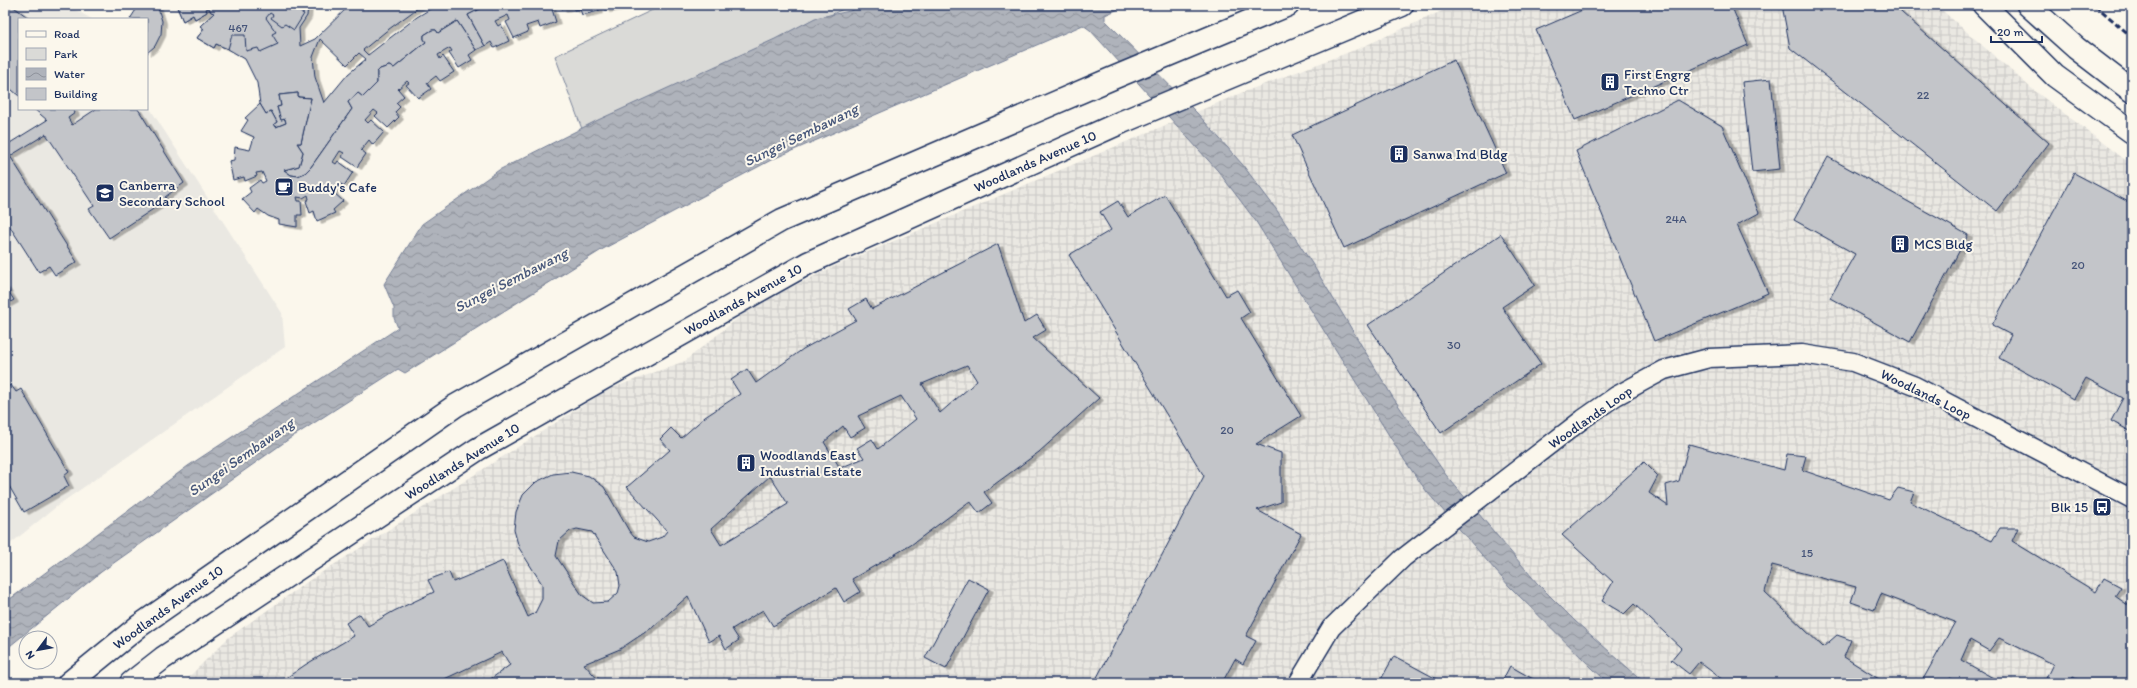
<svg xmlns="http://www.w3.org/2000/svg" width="2137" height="688" viewBox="0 0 2137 688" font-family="Itim,sans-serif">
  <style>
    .built { fill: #eae8e2 }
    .industrial { fill: url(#industrial-grid) }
    .green { fill: #dadad7; stroke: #7a849a }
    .water { fill: url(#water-waves); stroke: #747e96 }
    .building { fill: #c3c5c9; stroke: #1b2f5e; fill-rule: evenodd; filter: url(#shadow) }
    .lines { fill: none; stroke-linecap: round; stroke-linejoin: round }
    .minor-casing { stroke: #1b2f5e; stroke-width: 21 }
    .major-casing { stroke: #1b2f5e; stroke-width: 25 }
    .minor { stroke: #fbf7ec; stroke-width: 18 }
    .major { stroke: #fbf7ec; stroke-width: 22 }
    .rail { stroke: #1b2f5e; stroke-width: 3; stroke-dasharray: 6 3; stroke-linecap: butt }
    .labels { text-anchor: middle; stroke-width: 4; stroke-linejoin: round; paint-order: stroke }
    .number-label { font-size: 12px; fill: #455479 }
    .poi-label { font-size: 14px; fill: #1b2f5e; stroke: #fbf7ec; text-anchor: start }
    .street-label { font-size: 14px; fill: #1b2f5e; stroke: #fbf7ec }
    .water-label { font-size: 15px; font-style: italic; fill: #47577a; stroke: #fbf7ec }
  </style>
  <defs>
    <pattern id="industrial-grid" width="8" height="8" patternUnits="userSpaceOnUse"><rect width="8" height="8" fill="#eae8e2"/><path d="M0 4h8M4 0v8" fill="none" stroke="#c8c7c4"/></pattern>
    <pattern id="water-waves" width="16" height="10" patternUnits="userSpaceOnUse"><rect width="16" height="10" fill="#afb3bb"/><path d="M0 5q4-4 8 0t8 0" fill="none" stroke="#8e929b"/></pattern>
    <filter id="shadow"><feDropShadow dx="4.5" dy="2.5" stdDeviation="0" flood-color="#0004"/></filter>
  </defs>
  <rect width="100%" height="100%" fill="#fbf7ec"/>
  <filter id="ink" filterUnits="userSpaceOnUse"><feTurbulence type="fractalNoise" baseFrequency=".025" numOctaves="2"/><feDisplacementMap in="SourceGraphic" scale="8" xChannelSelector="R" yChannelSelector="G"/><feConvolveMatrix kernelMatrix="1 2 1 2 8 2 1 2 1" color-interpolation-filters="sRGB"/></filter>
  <g filter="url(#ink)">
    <path class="built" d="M5,5h61l26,14h-73v90h128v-5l135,209 3,34 -224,156 -56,45z"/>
    <path class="industrial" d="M1455,5h481l95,83 101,77v518h-1949l45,-45 82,-58 297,-190 78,-29 68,-55 80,-39 408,-174 119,-45z"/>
    <path class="green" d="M663,5h189l-270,124 -27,-73z"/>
    <path class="water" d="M861,5h267l-23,10v5l92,93 45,51 34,45 37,56 79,131 54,79 91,108 38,38 70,62h-36l-16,-14 -84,-83 -82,-94 -22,-31 -150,-241 -37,-49 -128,-141 -7,-5 -310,134 -170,90 -198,124 -7,-4 -109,70 -188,133 -96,78 1,-48 182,-136 210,-138 -4,-10v-10l-10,-24 38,-60 77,-54 99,-50 177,-81 40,-21 35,-7z"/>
    <g class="building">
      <path d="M11,5l19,14h-11v77l-14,-12v-72z"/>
      <path d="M139,5h18l5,16 -1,13 -6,12 -8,7v-34h-17z"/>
      <path d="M176,5h132l-1,11 -8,12 1,18 15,-7 35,-34h72l-37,27 -22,18 5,5 49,-38 20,-12h51l-20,10 17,31 -9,4 -19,-29 -19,12 -2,-3h-4l-8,5v4l2,3 -32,26 -5,-2 -9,3 -3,3v11l-14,14 -5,-4 -10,9 4,7 -41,58 -6,6 -7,3 -7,-1 -7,-5 15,-4 4,-14 -6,-9h4l10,-45 -13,-1v-4l-19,2 2,11 -4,1 4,13 4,-1 1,4 -10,4 -2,-3 3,-2 -6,-11 -5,3 -6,-10 -3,-21 -12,-24 -17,-10 -12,-5 -2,4 -17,-10 7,-9 -4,-3 14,-13 -3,-1 -2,-4 -3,1 1,3 -12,7 -2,-4 -10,6zM320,39l27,26 12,-12 7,6 -18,15 -24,29 -9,-26 -2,-20z"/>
      <path d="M176,5h126l-2,7 4,2 -10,16 -9,-6 -3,2 -11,-8 2,-3 -3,-2 -4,5 10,14 -4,2 6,10 -18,8 -2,-4 -12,3 -1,-16h-13l-4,14 -12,-5 -2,4 -17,-10 7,-9 -4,-3 14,-13 -3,-1 -2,-4 -3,1 1,3 -12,7 -2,-4 -10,6z"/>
      <path d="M488,5l63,1 5,16 -16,6 -2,-6 -12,4 2,6 -14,6 -8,-16 4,-2 -2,-5 -13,6 3,5 3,-2 8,17 -15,7 -3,-6 -6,4 -17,-31z"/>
      <path d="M560,5h38l1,6 -17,4 -2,-6 -6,1 -1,-4 -11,3z"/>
      <path d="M604,5h18v2l-17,3z"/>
      <path d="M1594,5h137l17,40 -173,75 -39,-90z"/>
      <path d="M1782,5h111l156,138 -52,68 -207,-163z"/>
      <path d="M457,21l19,29 -7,5 3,5 -13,8 -10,-15 3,-2 -2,-3 -12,7 2,4 3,-3 11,16 -14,9 -4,-5 -9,7 4,6 -13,9 -12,-13 3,-2 -2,-2 -9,8 6,7 -8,7 4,4 -5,5 4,5 -11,11 -13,-12 3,-3 -4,-3 -9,10 3,3 3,-3 13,12 -11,13 -4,-5 -8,10 5,4 -9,13 -15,-10 2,-4 -4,-2 -7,11 3,2 2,-3 15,11 -9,14 -5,-3 -6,9 10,9 -10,9 2,3 -18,8 -3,-10 -4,2 -4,-12 3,-2 -1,-4 -5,3 -6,-1 1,4h3l1,14h-5v12l-18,-3v-4l-11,-4 -10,-7 -3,4 -13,-14 9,-7 -2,-4 11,-8 2,3 4,-2 -4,-9 -6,1 1,3 -12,5 -1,-4 -11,3 -4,-19 5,-1 1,-13 15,3 4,-13 -13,-6 7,-11 -3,-2 15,-14 6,10 5,-3 6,11 -3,2 2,3 10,-4 -1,-4 -4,1 -4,-13 4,-1 -2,-11 19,-2v4l13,1 -10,45h-4l6,9 -4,14 -15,4 7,5 7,1 7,-3 6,-6 41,-58 -4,-7 10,-9 5,4 14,-14v-11l3,-3 9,-3 5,2 32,-26 -2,-3v-4l8,-5h4l2,3z"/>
      <path d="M1454,60l52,113 -162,75 -52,-113z"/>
      <path d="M1771,79l9,90 -28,3 -10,-90z"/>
      <path d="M1678,100l44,26 37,87 -22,12 31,68 -114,48 -78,-190z"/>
      <path d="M34,109h39l2,4 -7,5 4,7 24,-16h42l46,74 -19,14 2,3 -58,38 -20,-29 5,-3 -48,-72 -36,22 67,106 -22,13 -6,-9 -10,6 -34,-53v-73l42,-26z"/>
      <path d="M1828,157l140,78 -58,107 -80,-44 25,-44 -61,-34z"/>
      <path d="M2074,173l58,31v228l-21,-11 12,-23 -37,-20 -12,21 -75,-41 12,-23 -19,-10z"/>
      <path d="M1165,195l61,101 11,-6 13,22 -9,6 60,98 -45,28 25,9v49l-24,8 44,24 -55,102 10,5 -13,23 -8,-5 -13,24h-128l110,-207 -135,-221 42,-25 -11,-18 18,-11 10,16z"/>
      <path d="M1501,234l34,51 -33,22 39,57 -100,69 -73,-108z"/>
      <path d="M998,244l26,79 13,-8 9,15 -13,8 66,60 -60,54 -55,40 8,11 -13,10 -9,-12 -59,44 -59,34 8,13 -16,10 -8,-14 -63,38 -10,-16 -31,19 7,11 -13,9 -7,-13 -10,6 -21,-46 -35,31 -33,22 -36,15 17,19h-116l25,-18 -8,-13 -66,31h-157l26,-18 49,-29 -8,-13 14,-9 8,12 26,-15 40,-19 -6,-12 21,-8 4,10 50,-21 25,56 7,-4 7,-14v-15l-23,-36 -5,-18 2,-18 7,-17 13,-13 17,-8 18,-2 18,4 15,11 25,44 5,6 14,5 14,-5 5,-6 -40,-44 43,-37 -10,-11 11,-11 10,10 24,-21 35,-23 -9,-14 16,-11 9,14 47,-34 53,-29 -7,-11 17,-10 6,10zM967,365l10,16 -37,32 -18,-29zM901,396l15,23 -38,30 -6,-10 -15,9 7,10 -24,10 -16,-26 19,-16 7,11 15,-9 -7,-12zM770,476l18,28 -67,41 -10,-16zM577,529l15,3 26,40 2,14 -2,7 -10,9 -15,1 -11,-8 -26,-39 3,-15 11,-10z"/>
      <path d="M5,286l9,14 -9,5z"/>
      <path d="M11,385l5,7 5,-3 48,83 -5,4 5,10 -45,26 -19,-33v-91z"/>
      <path d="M1689,444l95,26 3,-16 19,2 -4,14 87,30 9,-12 16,4 -4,10 82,39 8,-13h18l-6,13 84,51 8,-14 17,9 -6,9 17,12v75h-48l-11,-6 -3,6h-14l-10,-5 7,-14 -54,-26 -10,13 -19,-11 -9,20 32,18 -1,5h-31l-11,-5 -3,5h-26l34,-61 -74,-28 -7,16 -23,-8 5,-15 -84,-22 -7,27 58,55 14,-12 14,5 -7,17 41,26h-158l-28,-21 -10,12 -18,-14 10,-12 -47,-44 -10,10 -22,-13 11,-19 -51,-47 82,-73 14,14 -9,17 19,13 -2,-21 13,-4z"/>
      <path d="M968,578l21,11 -43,80 -21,-11z"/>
      <path d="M1394,656l50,27h-65z"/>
      <path d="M1510,666l30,17h-39z"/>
    </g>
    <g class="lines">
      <defs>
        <path id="minor" d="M1298,683l33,-55 72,-70 180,-139 33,-23 48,-26 45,-12 93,-4 51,8 62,24 217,113"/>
        <g id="major">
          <path d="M1984,5l71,71 77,56"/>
          <path d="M2028,5l48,43 56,43"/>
          <path d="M69,683l70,-57 316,-220 327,-186 331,-142 175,-73"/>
          <path d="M131,683l32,-25 315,-209 330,-186 314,-141 280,-117"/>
        </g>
      </defs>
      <use href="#minor" class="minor-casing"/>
      <use href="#major" class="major-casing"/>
      <use href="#minor" class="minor"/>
      <use href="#major" class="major"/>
      <g class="rail">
        <path d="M2095,5l37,32"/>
        <path d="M2122,5l10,9"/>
      </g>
    </g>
  </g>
  <defs>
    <symbol id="building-square" viewBox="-11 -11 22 22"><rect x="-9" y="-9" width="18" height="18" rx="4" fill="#1b2f5e" stroke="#fbf7ec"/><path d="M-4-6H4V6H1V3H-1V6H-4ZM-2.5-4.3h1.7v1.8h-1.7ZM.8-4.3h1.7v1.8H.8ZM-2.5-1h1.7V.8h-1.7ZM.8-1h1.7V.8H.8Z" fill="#fff"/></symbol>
    <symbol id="cafe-square" viewBox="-11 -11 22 22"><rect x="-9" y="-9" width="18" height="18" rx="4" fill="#1b2f5e" stroke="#fbf7ec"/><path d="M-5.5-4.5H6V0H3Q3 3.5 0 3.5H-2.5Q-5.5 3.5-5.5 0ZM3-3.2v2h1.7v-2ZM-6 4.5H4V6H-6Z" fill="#fff"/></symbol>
    <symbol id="school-square" viewBox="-11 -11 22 22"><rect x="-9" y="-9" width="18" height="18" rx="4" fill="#1b2f5e" stroke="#fbf7ec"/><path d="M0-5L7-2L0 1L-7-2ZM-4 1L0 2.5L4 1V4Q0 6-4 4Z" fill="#fff"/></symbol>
    <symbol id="bus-square" viewBox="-11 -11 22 22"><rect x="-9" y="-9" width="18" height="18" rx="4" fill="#1b2f5e" stroke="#fbf7ec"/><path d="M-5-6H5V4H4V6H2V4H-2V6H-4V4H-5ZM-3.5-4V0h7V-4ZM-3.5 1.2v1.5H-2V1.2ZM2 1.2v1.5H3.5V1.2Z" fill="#fff"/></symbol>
  </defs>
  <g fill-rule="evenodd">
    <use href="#building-square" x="1599" y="71" width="22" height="22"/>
    <use href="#building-square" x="1388" y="143" width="22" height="22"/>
    <use href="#cafe-square" x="273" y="176" width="22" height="22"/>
    <use href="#school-square" x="94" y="182" width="22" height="22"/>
    <use href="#building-square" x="1889" y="233" width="22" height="22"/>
    <use href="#building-square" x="735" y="452" width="22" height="22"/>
    <use href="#bus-square" x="2091" y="496" width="22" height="22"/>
  </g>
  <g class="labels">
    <g class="number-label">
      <text x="238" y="32">467</text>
      <text x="1923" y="99">22</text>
      <text x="1676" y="223">24A</text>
      <text x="2078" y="269">20</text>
      <text x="1454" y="349">30</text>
      <text x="1227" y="434">20</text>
      <text x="1807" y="557">15</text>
    </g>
    <g class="poi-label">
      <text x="1624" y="79">First Engrg<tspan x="1624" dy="16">Techno Ctr</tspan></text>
      <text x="1413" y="159">Sanwa Ind Bldg</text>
      <text x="119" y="190">Canberra<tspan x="119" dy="16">Secondary School</tspan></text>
      <text x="298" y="192">Buddy's Cafe</text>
      <text x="1914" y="249">MCS Bldg</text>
      <text x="760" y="460">Woodlands East<tspan x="760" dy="16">Industrial Estate</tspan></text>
      <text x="2088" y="512" text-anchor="end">Blk 15</text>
    </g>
    <g class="street-label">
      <text transform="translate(1035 161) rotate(-24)" y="5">Woodlands Avenue 10</text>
      <text transform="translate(743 299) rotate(-29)" y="5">Woodlands Avenue 10</text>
      <text transform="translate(1926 394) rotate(26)" y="5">Woodlands Loop</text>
      <text transform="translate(1590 417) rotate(-35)" y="5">Woodlands Loop</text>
      <text transform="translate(462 461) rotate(-32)" y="5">Woodlands Avenue 10</text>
      <text transform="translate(168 607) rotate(-36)" y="5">Woodlands Avenue 10</text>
    </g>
    <g class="water-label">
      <text transform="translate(801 135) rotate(-26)" y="5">Sungei Sembawang</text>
      <text transform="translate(511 280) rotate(-27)" y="5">Sungei Sembawang</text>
      <text transform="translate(241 457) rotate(-35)" y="5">Sungei Sembawang</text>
    </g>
  </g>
  <rect width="2137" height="688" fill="none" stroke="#fbf7ec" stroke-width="20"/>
  <rect x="10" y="10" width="2117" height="668" fill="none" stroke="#1b2f5e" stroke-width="1.5" filter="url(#ink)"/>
  <rect x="18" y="18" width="130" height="92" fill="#fbf7ec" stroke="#a1a7b3"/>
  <rect x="26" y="31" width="20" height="6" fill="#fbf7ec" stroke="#a1a7b3"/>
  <text x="54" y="38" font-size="12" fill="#1b2f5e">Road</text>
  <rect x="26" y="48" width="20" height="12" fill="#dadad7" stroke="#a1a7b3"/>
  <text x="54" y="58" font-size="12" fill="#1b2f5e">Park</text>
  <rect x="26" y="68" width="20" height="12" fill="url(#water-waves)" stroke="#a1a7b3"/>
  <text x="54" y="78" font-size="12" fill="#1b2f5e">Water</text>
  <rect x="26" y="88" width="20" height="12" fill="#c3c5c9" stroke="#a1a7b3"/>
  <text x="54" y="98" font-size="12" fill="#1b2f5e">Building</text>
  <g transform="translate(38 650) rotate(238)"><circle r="19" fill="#fbf7ec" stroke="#a1a7b3"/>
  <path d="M0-3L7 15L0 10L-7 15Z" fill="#1b2f5e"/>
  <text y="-6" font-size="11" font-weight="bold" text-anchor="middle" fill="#1b2f5e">N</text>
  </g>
  <path d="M1991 36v6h51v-6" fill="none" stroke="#1b2f5e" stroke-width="2"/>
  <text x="1997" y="36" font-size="12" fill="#1b2f5e" stroke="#fbf7ec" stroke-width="3" paint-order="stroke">20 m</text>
</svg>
